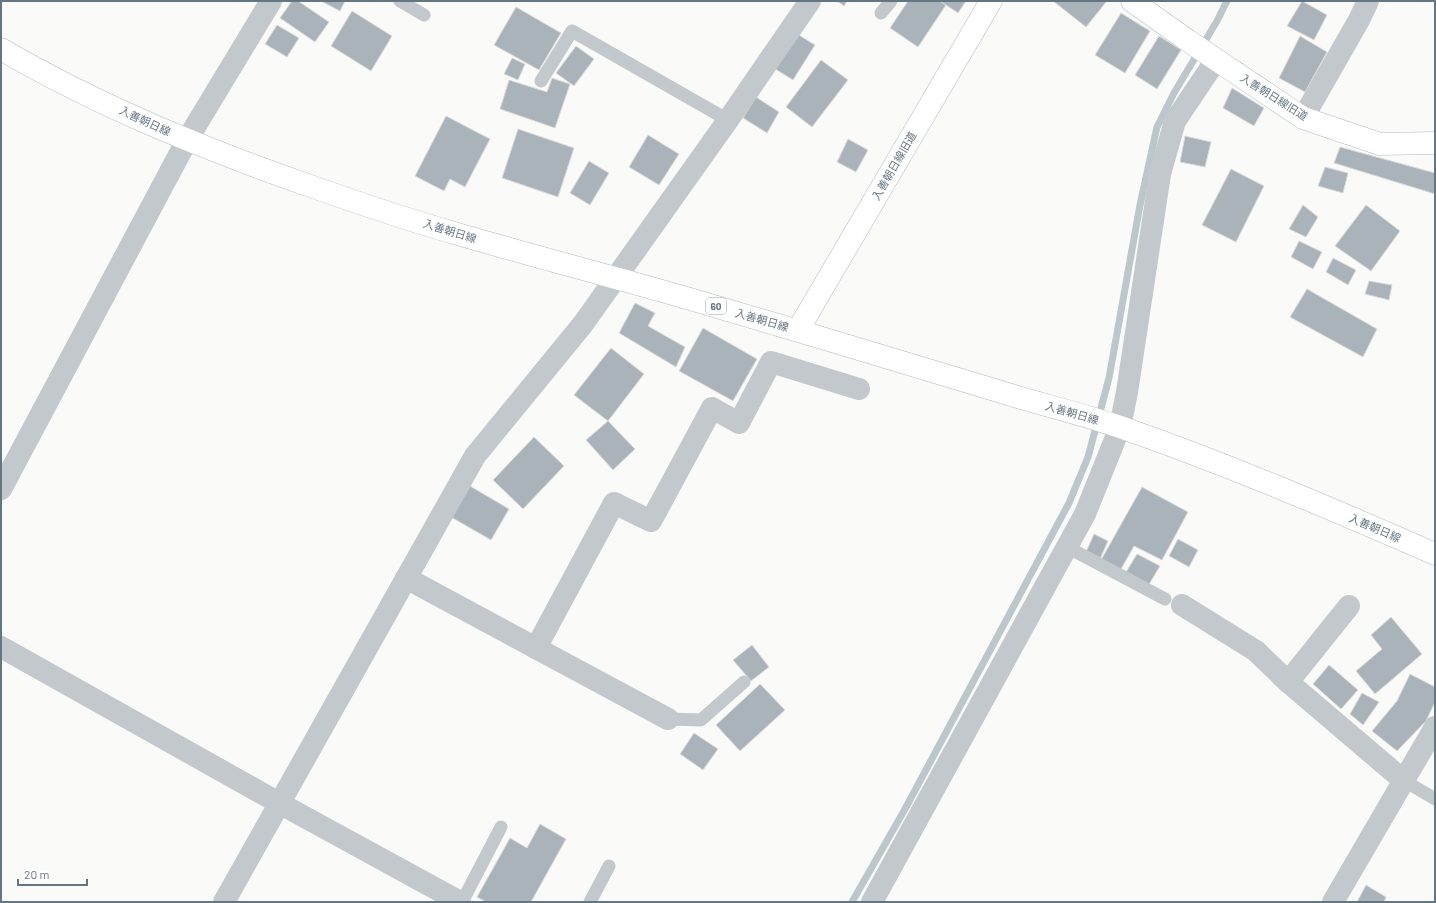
<svg xmlns="http://www.w3.org/2000/svg" width="1436" height="903" viewBox="0 0 1436 903" font-family="Barlow,'Noto Sans JP',sans-serif">
  <style>
    .lines { fill: none; stroke-linecap: round; stroke-linejoin: round }
    .stream { stroke: #bbc7cb; stroke-width: 7 }
    .building { fill: #aab3b9; stroke: #dcdcda }
    .secondary-casing { stroke: #b3babf; stroke-width: 23 }
    .primary-casing { stroke: #b5babe; stroke-width: 23 }
    .lane { stroke: #c3c8cc; stroke-width: 13 }
    .street { stroke: #c3c8cc; stroke-width: 22 }
    .secondary { stroke: #fff; stroke-width: 22 }
    .primary { stroke: #fff; stroke-width: 22 }
    .labels { text-anchor: middle; stroke-width: 4; stroke-linejoin: round; paint-order: stroke }
    .shield { fill: #fff; stroke: #939fa8; stroke-width: 1 }
    .shield-label { font-size: 10px; font-weight: bold; fill: #657683 }
    .street-label { font-size: 11px; fill: #657683; stroke: #fff }
  </style>
  <rect width="100%" height="100%" fill="#fafaf8"/>
  <g class="lines">
    <path class="stream" d="M852,902l53,-93 164,-306 19,-46 21,-79 31,-173 17,-78 17,-34 43,-72 10,-20"/>
  </g>
  <g class="building">
    <path d="M292,1h6l31,21 -14,20 -35,-24z"/>
    <path d="M321,1h24l-5,10z"/>
    <path d="M837,1h10l-3,5z"/>
    <path d="M908,1h32l6,4 -28,42 -28,-19z"/>
    <path d="M940,1h26l-8,12z"/>
    <path d="M1053,1h54l-21,26z"/>
    <path d="M1302,1l25,14 -13,25 -27,-14z"/>
    <path d="M516,7l45,26 -22,37 -45,-25z"/>
    <path d="M352,11l40,25 -21,35 -40,-25z"/>
    <path d="M1121,13l29,18 -25,42 -30,-18z"/>
    <path d="M277,25l22,13 -12,19 -22,-13z"/>
    <path d="M794,32l21,13 -22,35 -21,-13z"/>
    <path d="M1159,36l22,14 -24,39 -22,-14z"/>
    <path d="M1300,36l27,16 -22,40 -26,-14z"/>
    <path d="M576,46l18,13 -20,27 -18,-13z"/>
    <path d="M512,58l13,6 -7,16 -14,-6z"/>
    <path d="M821,60l27,20 -36,47 -26,-20z"/>
    <path d="M552,78l18,6 -15,44 -55,-19 9,-29 38,12z"/>
    <path d="M1232,88l32,20 -10,18 -31,-18z"/>
    <path d="M756,97l23,15 -12,21 -24,-15z"/>
    <path d="M446,116l44,23 -25,48 -15,-8 -6,12 -29,-15z"/>
    <path d="M518,129l56,19 -16,49 -56,-19z"/>
    <path d="M648,135l31,19 -20,31 -30,-18z"/>
    <path d="M1185,136l26,6 -6,25 -25,-5z"/>
    <path d="M848,139l20,11 -12,22 -19,-10z"/>
    <path d="M1340,147l95,26v21l-101,-31z"/>
    <path d="M589,161l20,12 -19,32 -20,-12z"/>
    <path d="M1325,167l23,6 -5,20 -25,-7z"/>
    <path d="M1231,169l33,17 -28,56 -34,-17z"/>
    <path d="M1303,205l15,12 -12,20 -17,-8z"/>
    <path d="M1366,205l34,26 -29,40 -36,-25z"/>
    <path d="M1299,241l23,11 -9,17 -22,-12z"/>
    <path d="M1333,258l23,12 -8,15 -22,-13z"/>
    <path d="M1369,281l23,4 -3,15 -24,-6z"/>
    <path d="M1307,289l70,40 -14,28 -73,-40z"/>
    <path d="M635,303l20,10 -7,13 37,21 -9,20 -57,-34z"/>
    <path d="M703,328l54,31 -24,42 -54,-30z"/>
    <path d="M611,348l33,26 -36,47 -34,-26z"/>
    <path d="M608,421l27,28 -22,21 -27,-30z"/>
    <path d="M534,437l30,29 -41,43 -30,-29z"/>
    <path d="M470,486l39,23 -18,31 -40,-23z"/>
    <path d="M1142,487l46,25 -26,48 -28,-14 -14,25 -19,-11z"/>
    <path d="M1094,534l14,7 -8,18 -14,-7z"/>
    <path d="M1178,539l20,11 -9,17 -20,-11z"/>
    <path d="M1137,554l23,12 -12,20 -23,-12z"/>
    <path d="M1391,617l31,37 -47,40 -19,-23 26,-22 -11,-14z"/>
    <path d="M752,645l17,22 -18,14 -18,-21z"/>
    <path d="M1329,665l29,25 -17,19 -28,-25z"/>
    <path d="M1410,674l25,13v15l-9,19 -29,30 -25,-20 25,-30z"/>
    <path d="M760,684l25,26 -45,41 -24,-26z"/>
    <path d="M1362,693l17,9 -16,23 -13,-11z"/>
    <path d="M694,733l24,16 -15,21 -23,-16z"/>
    <path d="M540,824l26,15 -35,63h-45l-9,-5 33,-59 17,10z"/>
    <path d="M1366,885l20,12 -2,5h-27z"/>
  </g>
  <g class="lines">
    <defs>
      <g id="secondary">
        <path d="M1132,1l55,39 116,78 77,26 55,-1"/>
        <path d="M798,330l193,-329"/>
      </g>
      <path id="primary" d="M1,49c99,58 206,101 315,139 48,17 96,33 145,47 76,22 153,42 229,64 103,30 205,61 308,92 41,13 84,23 125,37 106,37 209,81 312,126"/>
    </defs>
    <use href="#secondary" class="secondary-casing"/>
    <use href="#primary" class="primary-casing"/>
    <g class="lane">
      <path d="M400,1l24,14"/>
      <path d="M881,13l10,-12"/>
      <path d="M541,81l31,-50 156,89"/>
      <path d="M1067,547l98,52"/>
      <path d="M668,719l33,1 43,-38"/>
      <path d="M1403,780l32,19"/>
      <path d="M462,902l39,-75"/>
      <path d="M590,902l19,-36"/>
    </g>
    <g class="street">
      <path d="M1303,118l56,-98 9,-19"/>
      <path d="M1,489l186,-349 84,-139"/>
      <path d="M406,578l262,141"/>
      <path d="M1182,605l74,46 32,31"/>
      <path d="M1349,606l-61,76 115,98"/>
      <path d="M1,647l278,156 181,99"/>
      <path d="M536,648l78,-145 37,18 61,-113 27,15 32,-61 88,27"/>
      <path d="M224,902l251,-446 108,-132 145,-204 82,-119"/>
      <path d="M872,902l213,-388 35,-87 7,-35 33,-218 15,-53 41,-61"/>
      <path d="M1333,902l102,-175"/>
    </g>
    <use href="#secondary" class="secondary"/>
    <use href="#primary" class="primary"/>
  </g>
  <g class="labels">
    <rect class="shield" x="706" y="298" width="20" height="16" rx="3"/>
    <g class="shield-label">
      <text x="716" y="310">60</text>
    </g>
    <g class="street-label">
      <text transform="translate(1274 97) rotate(32)" y="4">入善朝日線旧道</text>
      <text transform="translate(145 121) rotate(25)" y="4">入善朝日線</text>
      <text transform="translate(894 166) rotate(-60)" y="4">入善朝日線旧道</text>
      <text transform="translate(450 231) rotate(17)" y="4">入善朝日線</text>
      <text transform="translate(762 320) rotate(16)" y="4">入善朝日線</text>
      <text transform="translate(1072 413) rotate(16)" y="4">入善朝日線</text>
      <text transform="translate(1375 528) rotate(23)" y="4">入善朝日線</text>
    </g>
  </g>
  <rect width="1436" height="903" fill="none" stroke="#657683" stroke-width="4"/>
  <path d="M18 879v6h69v-6" fill="none" stroke="#657683" stroke-width="2"/>
  <text x="24" y="879" font-size="12" fill="#657683" stroke="#ffffff" stroke-width="3" paint-order="stroke">20 m</text>
</svg>
